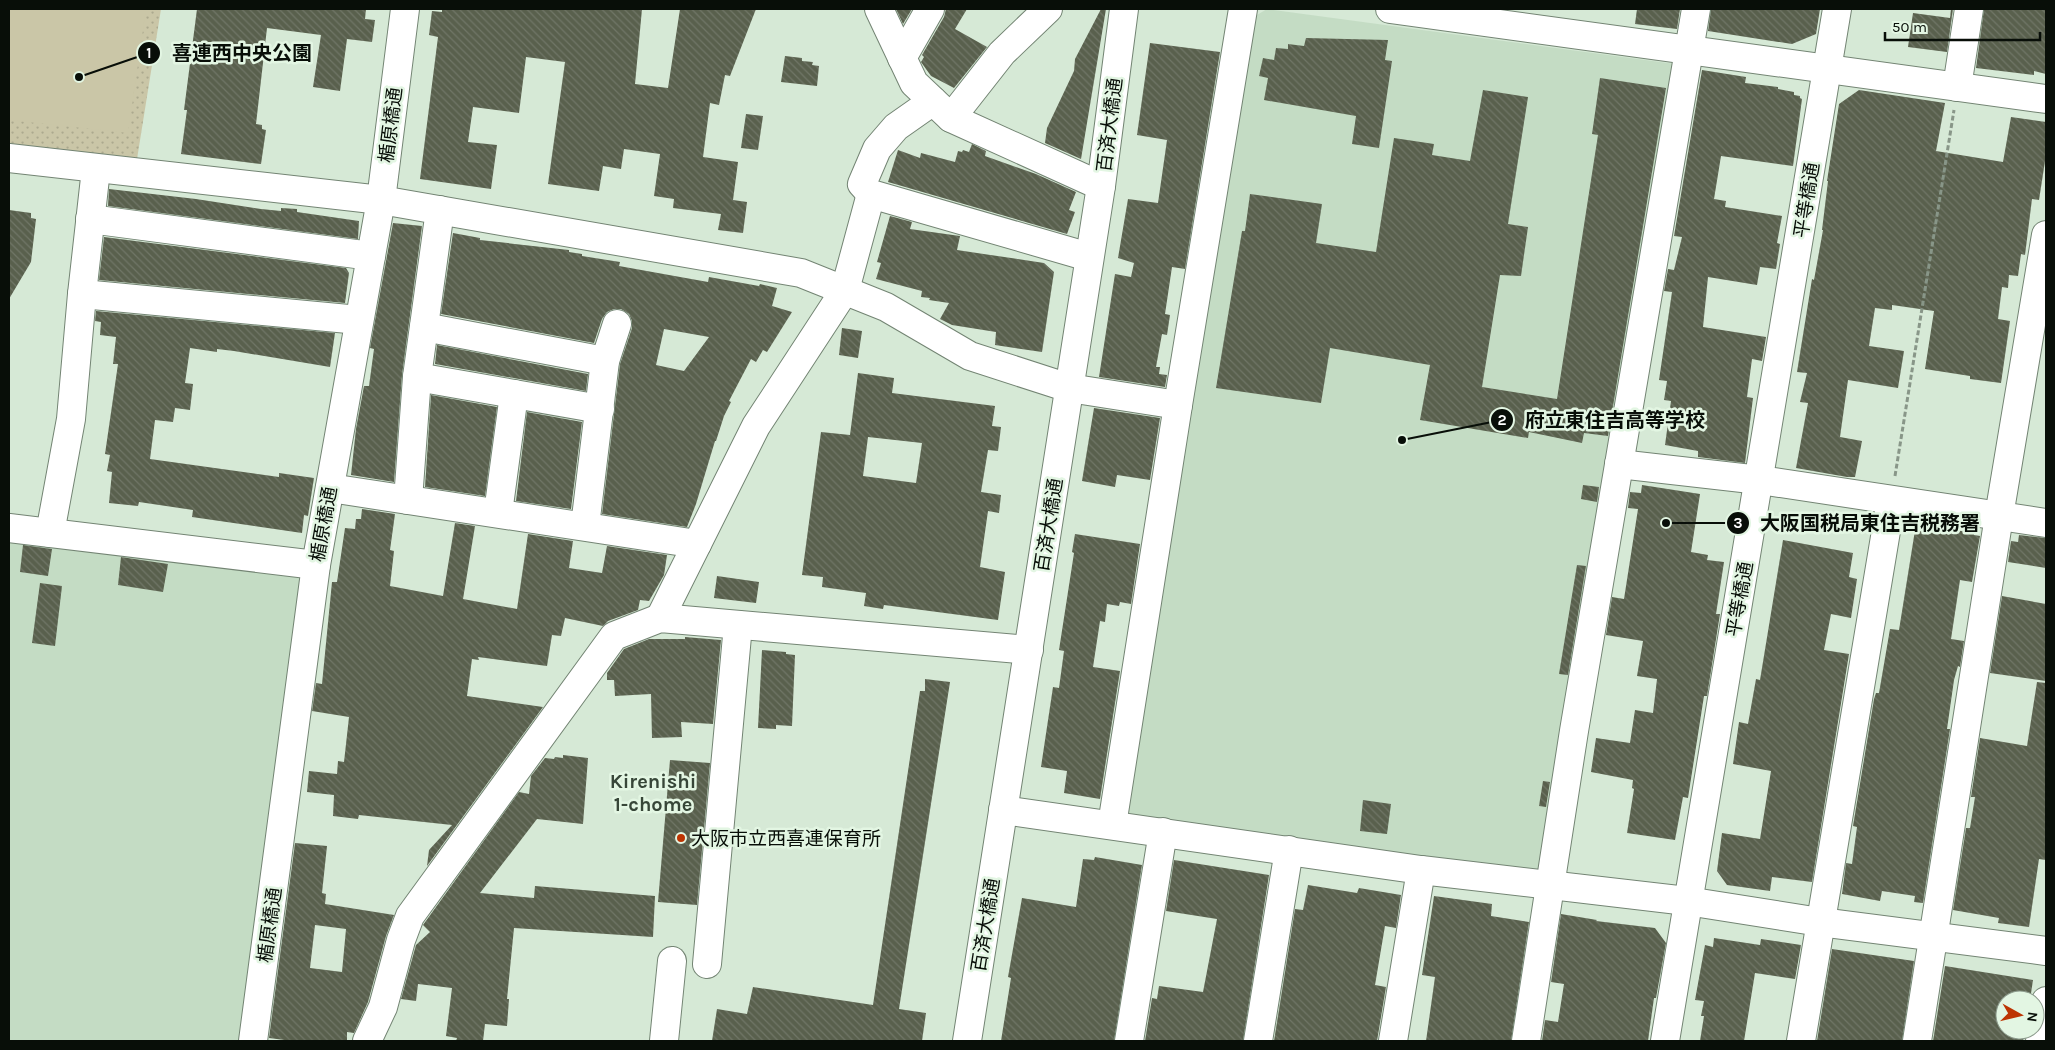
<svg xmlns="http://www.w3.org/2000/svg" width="2055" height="1050" viewBox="0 0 2055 1050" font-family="Karla,'Noto Sans JP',sans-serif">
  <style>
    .built { fill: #c4dcc4 }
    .green { fill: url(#green-dots) }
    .pitch { fill: #cac6a7 }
    .building { fill: url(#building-back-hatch); fill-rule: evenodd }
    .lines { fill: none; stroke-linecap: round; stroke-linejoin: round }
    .minor-casing { stroke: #738473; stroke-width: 30 }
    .path { stroke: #889688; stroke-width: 3; stroke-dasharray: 5 2.5; stroke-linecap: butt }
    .minor { stroke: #fff; stroke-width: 28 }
    .poi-dot { fill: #bd3403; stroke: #e3f6e3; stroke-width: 2 }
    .labels { text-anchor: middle; stroke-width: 5; stroke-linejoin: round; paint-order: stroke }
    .street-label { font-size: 19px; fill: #080e08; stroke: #e3f6e3 }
    .poi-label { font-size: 19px; fill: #080e08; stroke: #e3f6e3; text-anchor: start }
    .neighbourhood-label { font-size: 20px; font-weight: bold; fill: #374638; stroke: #e3f6e3 }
    .leader { fill: none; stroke: #080e08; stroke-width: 2 }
    .callout-dot { fill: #080e08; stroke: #e3f6e3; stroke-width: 2 }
    .mark-label { font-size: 15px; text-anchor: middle; font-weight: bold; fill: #fff }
    .callout-label { font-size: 20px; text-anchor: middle; font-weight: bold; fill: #080e08; stroke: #e3f6e3; stroke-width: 5; stroke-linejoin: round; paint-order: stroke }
  </style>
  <defs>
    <pattern id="green-dots" width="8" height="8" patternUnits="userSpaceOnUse" patternTransform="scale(1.25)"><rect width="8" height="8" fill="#cac6a7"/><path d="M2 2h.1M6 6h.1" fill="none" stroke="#aca98e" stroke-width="1.8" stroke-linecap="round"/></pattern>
    <pattern id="building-back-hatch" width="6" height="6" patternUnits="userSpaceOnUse" patternTransform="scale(1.25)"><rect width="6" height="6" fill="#59604d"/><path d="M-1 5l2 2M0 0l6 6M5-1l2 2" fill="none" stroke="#707667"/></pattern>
  </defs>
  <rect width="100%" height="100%" fill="#d6e9d6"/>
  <g class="built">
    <path d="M1267,9l408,55 -125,801 -15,12 -401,-56 -10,-13 128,-790z"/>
    <path d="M9,540l292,37 -60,464h-232z"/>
  </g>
  <path class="green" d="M9,9h152l-24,150 -128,-14z"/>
  <path class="pitch" d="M9,9h137l-18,124 -119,-13z"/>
  <g class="building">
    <path d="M197,9h169l-1,10 10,1 -3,22 -25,-3 -7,52 -27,-4 8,-52 -54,-7 -11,96 6,1v4l4,1 -5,34 -80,-10 6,-44h-3z"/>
    <path d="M442,9h200l-7,75 33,4 12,-79h76l-26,67 -5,-1 -6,30 -9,-2 -7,54 35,5 -5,38 14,2 -4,31 -25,-3 3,-16 -48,-6 1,-9 -20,-3 6,-42 -36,-5 -3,20 -18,-3 -4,25 -51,-7 17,-122 -39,-5 -7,56 -46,-6 -5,35 29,3 -6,44 -71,-10 18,-142 -9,-2 3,-24 10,1z"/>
    <path d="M896,9h16l-9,15z"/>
    <path d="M946,9h21l-12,20 32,18 -33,41 -23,-12 -10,-14 3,-5 -2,-2 22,-38z"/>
    <path d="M1101,9h5l-25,150 -36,-16 2,-15 27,-57 1,-12z"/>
    <path d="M1637,9h43l-3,20 -42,-5z"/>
    <path d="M1711,9h109l-4,25 -24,10 -84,-13z"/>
    <path d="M1951,9h2l-6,43 -39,-5 5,-34 37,5z"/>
    <path d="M1984,9h62v65l-12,-3v4l-58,-7z"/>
    <path d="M1306,38l82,2 -3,20 7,1 -13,87 -27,-4 4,-28 -92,-16 4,-22 -9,-2 4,-18 11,2 2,-12 12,1v-5l16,2z"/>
    <path d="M1150,43l70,9 -35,217 -13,-2 -7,47 5,1 -3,20 -5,-1 -6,33h4l-1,7 8,1 -2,12 -66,-10 16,-103 16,3 3,-14 -16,-5 10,-59 30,4 9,-63 -30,-5z"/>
    <path d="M785,56l17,2v3l11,1 -1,3 7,1 -2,20 -36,-4z"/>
    <path d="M1702,70l44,7 -1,6 33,4v2l16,3v3l6,1v2l2,1 -9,67 -72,-10 -7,43 12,2 -1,6 57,9 -5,27 3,1 -4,25 -16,-2 -3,18 -49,-8 -5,50 63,10 -4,24 -10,-2 -5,38 6,1 -8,65 -47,-6v-6l-33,-6 6,-44 -7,-1 3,-19 -8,-1 13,-88 -8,-1 4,-22 6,1 8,-33 -8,-1z"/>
    <path d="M1600,78l66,10 -58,348 -24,-3 -2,10 -53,-11 -1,6 -108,-18 10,-55 -100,-17 -9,55 -105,-15 26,-157h3l5,-37 72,10 -6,39 60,9 18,-114 40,6 -2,11 38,6 13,-71 45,7 -20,127 20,3 -7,49 -21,-1 -18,112 75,12 41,-264 -6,-1z"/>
    <path d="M1859,90l86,13 -9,48 67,11 8,-45 35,5v33l-7,45 -7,-1 -7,56 -4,-1 -3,22 -9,-1 -1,13 -6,-1 -4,32 12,2 -9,62 -31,-4v-3l-45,-7 9,-58 -42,-6v5l-17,-2 -6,38 35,5 -6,37 -50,-8 -8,57 22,4 -7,36h-8l-51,-9 12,-65 -8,-1 7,-29 -10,-1 15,-93 2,1 9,-50h-1l6,-49h-1l12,-77z"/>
    <path d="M746,114l17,2 -5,34 -17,-2z"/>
    <path d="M972,144l14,7 -1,5 51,18 40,18 -7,18 6,2 -8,22 -179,-52 10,-32 22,8 1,-5 34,9 3,-11 4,1 1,-2 6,2z"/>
    <path d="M109,189l87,10 65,10 20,2v-3l16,1v3l62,9 -1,18 -250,-33z"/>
    <path d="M9,210l22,3v5l5,1 -5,43 -22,37z"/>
    <path d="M890,216l22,6 -2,7 50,7 -3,14 87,13 10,9 -12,80 -47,-7 1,-13 -44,-7 -12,-6 9,-16 -20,-3 1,-2 -9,-1 1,-6 -46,-12 5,-16 -4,-1z"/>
    <path d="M393,223l29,3 -20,149 -8,107 -43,-7 5,-46 8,-43h5l5,-37 -4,-1z"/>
    <path d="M453,233l27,5v2l89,10v2l13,2v2l38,6 -1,4 89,16 1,-5 50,9 1,-2 17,4 -5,18 20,6 -25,40 -4,-2 -7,12 -5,-3 -22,42 2,1 -7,14 -8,25h-1l-19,63 -9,23 -85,-13 18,-150 12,-36v-7l-3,-7 -8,-5h-7l-7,3 -5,7 -8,24 -153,-29zM664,329l45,8 -25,34 -28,-6z"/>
    <path d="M104,237l242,31 3,5 -4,30 -246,-23z"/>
    <path d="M96,311l239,22 -5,34 -96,-16 -17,-2v3l-27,-4 -5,35 8,1 -3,26 -15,-2 -2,14 -18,-2 -5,39 129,18v-4l35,5 -6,38 -4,-1 -2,18 -110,-16 1,-7 -54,-8 -1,4 -29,-3 3,-31 -5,-1 3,-16 -5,-1 13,-90h-5l3,-27 -16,-2 1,-13 -6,-1z"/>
    <path d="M842,328l20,3 -4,27 -19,-3z"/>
    <path d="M437,345l151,29 -2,17 -151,-27z"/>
    <path d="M858,373l36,5 -2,15 103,13 -3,20 9,1 -3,24 -10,-1 -7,42 20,3 -2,18 -11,-2 -8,56 25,5 -7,48 -114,-15 -1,4 -19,-3 2,-13 -44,-6 1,-10 -21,-2 19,-143 29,3zM868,437l54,6 -6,40 -53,-7z"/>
    <path d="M431,395l66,12 -12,89 -60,-9z"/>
    <path d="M1094,408l66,10 -10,62 -33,-5 -2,12 -33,-6z"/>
    <path d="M527,412l55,10 -11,87 -55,-8z"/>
    <path d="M1583,485l16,2 -2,15 -16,-3z"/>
    <path d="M1642,485l58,9 -9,58 17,3 -1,5 17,2 -8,52h4l-13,82h-3l-16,102 -5,-1 -8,43 -48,-7 7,-44 -2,-1 1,-8 -42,-8 5,-34 34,5 5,-33 18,3 4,-34 -20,-3 6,-35 -37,-6 6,-38 12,2 14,-90 -10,-1 2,-16 11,1z"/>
    <path d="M362,509l33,5 -5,36 4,1 -4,35 53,10 12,-73 20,3 -12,73 54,10 11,-75 45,7 -4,27 33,5 5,-27 60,9 -3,20 -15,26 -9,-1 -2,10 -30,11 -5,5 -38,-8 -4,18 -9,-1 -5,31 -69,-9 1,3 -7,-1 -5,37 76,11 -116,159 2,-16 23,-25 -93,-10 -1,4 -25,-3 1,-21 -27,-3 2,-21 28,3 1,-13 6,1 5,-45 -37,-6 4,-28 6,1 10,-102h5l8,-54 10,1 1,-10h5z"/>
    <path d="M1916,524l58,9v2l6,1 -8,46 -12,-2 -9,59 13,2 -4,26 -2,-1 -4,14 -7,49h3l-27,174 -9,-1 1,-6 -33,-5 -2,10 -38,-7 4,-31 6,1 5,-37 -4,-1 21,-127 2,-6h3l11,-64 9,1z"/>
    <path d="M1075,534l65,10 -9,60 -11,-2 -1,4 -12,-2 -2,18 -5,-1 -7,46 27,4 -20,128 -36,-6 3,-22 -26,-4 12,-80 6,1 5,-37 -5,-1 15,-97 -2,-1z"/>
    <path d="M2019,535l27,3v30l-38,-6 3,-21 7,1z"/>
    <path d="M1783,540l70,13 -4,24 8,2 -6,39 -20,-4 -7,36 25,4 -37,228 -40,-5 -2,14 -43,-6 -10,-14 5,-38 38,6 11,-68 -38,-7 6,-42 9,2 8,-45 4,1z"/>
    <path d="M23,545l29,4 -4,27 -28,-4z"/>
    <path d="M121,557l47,7 -5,28 -45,-7z"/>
    <path d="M1577,565l9,1 -18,109 -9,-1z"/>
    <path d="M717,576l42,6 -3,21 -42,-5z"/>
    <path d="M40,583l22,3 -7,60 -23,-3z"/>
    <path d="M2002,596l44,8v77l-56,-8z"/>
    <path d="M685,637l36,3 -8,84 -32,-2 1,15 -30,1 -1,-44 -36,2 -1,-16h-7v-7l17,-24 25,-10h36z"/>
    <path d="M762,650l24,2v2l9,1 -3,71 -16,-1v4l-18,-1z"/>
    <path d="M925,679l25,3 -51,327 27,4 -4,28h-210l5,-32 30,5 6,-27 120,18 47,-314h5z"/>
    <path d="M2037,682l9,1v177l-7,-1 -10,68 -31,-4 1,-5 -46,-8 13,-82h4l5,-31h-4l9,-59 47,8z"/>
    <path d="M563,755l25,3 -5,66 -46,-5 -57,74 54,5 1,-12 120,10 -2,41 -139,-9 -7,71h2l-2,27 -22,-2 -2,17h-27l1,-3 -11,-2 6,-48 -34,-4 -2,17 -15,-2 15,-54 14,-13 -7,-7 96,-133 10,2 2,-18 14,-18 9,1 1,-2 8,1z"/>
    <path d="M670,760l40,3 -13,142 -39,-3z"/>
    <path d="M1543,781l7,1 -4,25 -7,-1z"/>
    <path d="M1363,800l28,4 -4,30 -27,-3z"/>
    <path d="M295,843l32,3 -5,47 4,1 -1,10 69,11 -8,21 -18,66 -14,31 -7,-1v9h-55l-23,-3zM315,925l31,4 -4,43 -32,-4z"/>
    <path d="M1095,857l47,8 -28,176h-113l10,-63 -3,-1 14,-79 54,9 7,-48 11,1z"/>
    <path d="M1174,860l95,15 -26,166h-98l7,-43 5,1 2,-13 44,6 14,-73 -51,-8z"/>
    <path d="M1308,885l49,8 2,-5 42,7 -5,33 -11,-2 -10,59 11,2 -9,54h-103l21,-132 8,1z"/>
    <path d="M1434,896l58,8 -1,12 38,6 -18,119h-85l9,-64 -13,-2z"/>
    <path d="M1561,914l36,6 -1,1 59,7 11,15 -10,55h-2l-6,43h-106l3,-21 13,2 6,-38 -13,-2z"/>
    <path d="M1714,938l46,7 1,-6 40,6 -6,34 -40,-6 -11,68h-44l4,-25h-3l3,-15 -9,-1 10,-55 8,2z"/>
    <path d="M1832,949l82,12 -12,80h-85z"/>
    <path d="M1945,966l88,14 -3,20h-25v30h20l-2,11h-90z"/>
  </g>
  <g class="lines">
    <defs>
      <g id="minor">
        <path d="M879,9l35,74 37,35 150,68"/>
        <path d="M1390,9l656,90"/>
        <path d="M902,58l28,-49"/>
        <path d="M1957,87l12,-78"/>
        <path d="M933,101l-37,26 -19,22 -15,35 9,10 218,63"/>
        <path d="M951,118l51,-65 46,-44"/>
        <path d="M9,158l372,42 420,73 85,34 84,49 99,32 109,17"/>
        <path d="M90,219l281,37"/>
        <path d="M82,294l277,26"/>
        <path d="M424,327l181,34"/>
        <path d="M417,377l183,32"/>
        <path d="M1619,464l141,16 286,43"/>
        <path d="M330,488l367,56"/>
        <path d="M408,500l9,-123 23,-167"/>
        <path d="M498,513l16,-119"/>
        <path d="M585,526l20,-165 12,-37"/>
        <path d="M9,528l307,37"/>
        <path d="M50,533l21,-114 11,-125 14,-125"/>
        <path d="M660,618l96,-192 89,-136 26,-96"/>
        <path d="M1003,810l418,60 266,31 133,21 226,29"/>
        <path d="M1112,825l66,-420 65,-396"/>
        <path d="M707,964l31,-339"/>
        <path d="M253,1041l63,-476 65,-365 24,-191"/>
        <path d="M367,1041l16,-34 18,-67 9,-24 204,-280 46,-18 369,32"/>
        <path d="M664,1041l8,-80"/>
        <path d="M967,1041l134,-855 23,-177"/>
        <path d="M1129,1041l34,-209"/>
        <path d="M1258,1041l31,-191"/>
        <path d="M1393,1041l28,-171"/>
        <path d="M1526,1041l48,-310 122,-722"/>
        <path d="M1665,1041l172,-1032"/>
        <path d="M1801,1041l90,-540"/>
        <path d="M1917,1041l82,-525 47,-281"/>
        <path d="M2040,1041l6,-40"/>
      </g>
    </defs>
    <use href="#minor" class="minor-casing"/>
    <path class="path" d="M1895,476l59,-366"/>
    <use href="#minor" class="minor"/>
  </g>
  <circle class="poi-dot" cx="681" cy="838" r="5"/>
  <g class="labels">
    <g class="street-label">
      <text transform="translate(390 125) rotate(-83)" y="7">楯原橋通</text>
      <text transform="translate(1109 125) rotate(-83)" y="7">百済大橋通</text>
      <text transform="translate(1806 200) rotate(-81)" y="7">平等橋通</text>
      <text transform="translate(323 524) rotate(-80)" y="7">楯原橋通</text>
      <text transform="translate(1048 525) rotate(-81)" y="7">百済大橋通</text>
      <text transform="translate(1739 599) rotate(-80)" y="7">平等橋通</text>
      <text transform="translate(269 925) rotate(-82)" y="7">楯原橋通</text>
      <text transform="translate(985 925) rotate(-81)" y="7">百済大橋通</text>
    </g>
    <g class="poi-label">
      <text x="691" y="845">大阪市立西喜連保育所</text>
    </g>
    <g class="neighbourhood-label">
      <text x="653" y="788">Kirenishi<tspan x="653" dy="23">1-chome</tspan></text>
    </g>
  </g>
  <path class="leader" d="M79 77L149 53M1402 440L1502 420M1666 523L1738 523"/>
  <g class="callout-dot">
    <circle cx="79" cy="77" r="5"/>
    <circle cx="1402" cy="440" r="5"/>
    <circle cx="1666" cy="523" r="5"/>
    <circle cx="149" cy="53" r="12"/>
    <circle cx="1502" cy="420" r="12"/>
    <circle cx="1738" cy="523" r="12"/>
  </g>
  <g class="mark-label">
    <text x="149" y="58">1</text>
    <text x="1502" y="425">2</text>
    <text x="1738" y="528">3</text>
  </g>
  <g class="callout-label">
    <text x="242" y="60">喜連西中央公園</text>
    <text x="1615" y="427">府立東住吉高等学校</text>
    <text x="1870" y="530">大阪国税局東住吉税務署</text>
  </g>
  <rect width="2055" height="1050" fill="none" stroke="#080e08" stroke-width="20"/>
  <g transform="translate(2020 1015) rotate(98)"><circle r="24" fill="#e3f6e3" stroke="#8b998b"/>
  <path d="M0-4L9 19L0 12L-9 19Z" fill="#bd3403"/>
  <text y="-8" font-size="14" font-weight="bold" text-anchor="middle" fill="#080e08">N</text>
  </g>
  <path d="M1885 32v8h155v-8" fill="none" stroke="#080e08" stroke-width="2.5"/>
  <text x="1892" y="32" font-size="15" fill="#080e08" stroke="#e3f6e3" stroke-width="4" paint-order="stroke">50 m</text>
</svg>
